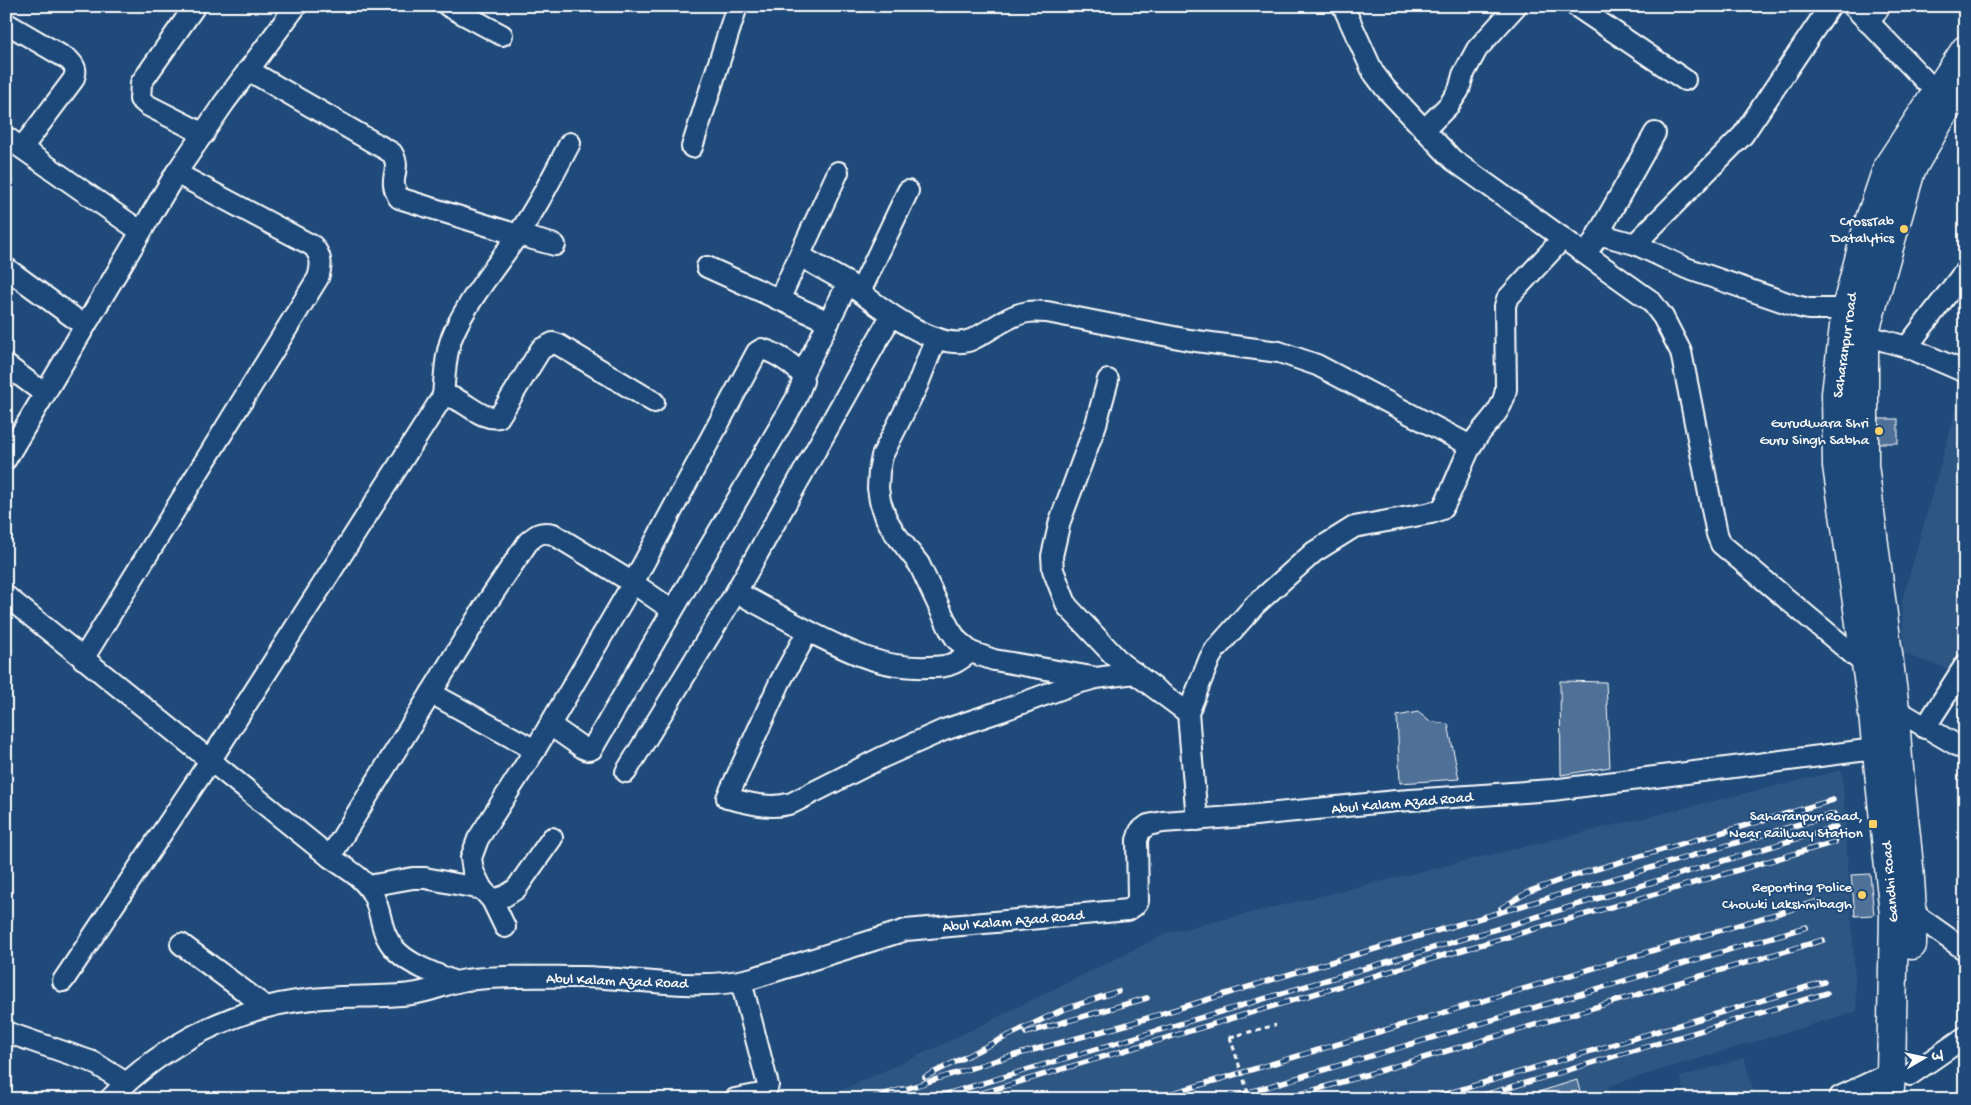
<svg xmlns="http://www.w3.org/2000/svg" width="1971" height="1105" viewBox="0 0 1971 1105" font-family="'Gochi Hand','Playpen Sans Deva',sans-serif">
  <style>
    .built { fill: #2e5683 }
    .building { fill: #507197; stroke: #fff }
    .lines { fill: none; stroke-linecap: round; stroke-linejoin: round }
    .minor-casing { stroke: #fff; stroke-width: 24 }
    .tertiary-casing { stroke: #fff; stroke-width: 30 }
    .primary-casing { stroke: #fff; stroke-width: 31 }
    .path { stroke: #fff; stroke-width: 3; stroke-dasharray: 5 4; stroke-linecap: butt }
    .minor { stroke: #1f4a7a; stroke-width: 20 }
    .tertiary { stroke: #1f4a7a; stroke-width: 26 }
    .primary { stroke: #1f4a7a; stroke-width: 28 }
    .rail-casing { stroke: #fff; stroke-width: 5.5 }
    .rail { stroke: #1f4a7a; stroke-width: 4; stroke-dasharray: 11; stroke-linecap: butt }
    .path-bridge { stroke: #fff; stroke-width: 3; stroke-dasharray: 5 4; stroke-linecap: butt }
    .poi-dot { fill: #ffd166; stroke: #1f4a7a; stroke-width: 2 }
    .labels { text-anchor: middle; stroke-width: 4; stroke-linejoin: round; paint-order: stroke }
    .poi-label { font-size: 15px; fill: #fff; stroke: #1f4a7a; text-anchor: end }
    .street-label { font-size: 15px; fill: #fff; stroke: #1f4a7a }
  </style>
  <rect width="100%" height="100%" fill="#1f4a7a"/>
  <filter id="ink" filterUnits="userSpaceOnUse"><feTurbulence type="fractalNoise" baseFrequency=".02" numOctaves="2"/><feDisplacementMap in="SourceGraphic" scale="10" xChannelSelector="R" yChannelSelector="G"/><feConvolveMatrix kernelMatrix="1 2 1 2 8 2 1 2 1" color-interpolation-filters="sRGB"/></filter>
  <g filter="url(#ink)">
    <g class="built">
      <path d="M1965,377v298l-61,-21 -2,-53z"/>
      <path d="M1842,770l15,241 -249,75 3,13h-789l117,-53 228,-113z"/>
      <path d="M1744,1058l12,41h-70l-6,-22z"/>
    </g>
    <g class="building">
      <rect x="1871" y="419" width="27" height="24"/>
      <path d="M1560,681l46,1 4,85 -49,8z"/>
      <path d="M1418,712l11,9 19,3 11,55 -59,4 -3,-67z"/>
      <path d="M1870,874l4,41 -19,1 -4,-41z"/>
      <path d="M1577,1080l5,19h-66z"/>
    </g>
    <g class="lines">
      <defs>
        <g id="minor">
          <path d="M195,6l-54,77 -1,16 7,6 57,29"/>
          <path d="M448,6l54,29"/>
          <path d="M1343,6l30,66 12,16 68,72 198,141 12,16 18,35 36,182 4,10 146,122"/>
          <path d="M1576,6l109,74"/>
          <path d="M1853,6l83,86"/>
          <path d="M6,23l63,37c7,7 8,11 4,20l-51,68"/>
          <path d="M1869,23l11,-17"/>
          <path d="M248,70l144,83c11,18 -6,24 7,45l119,37 37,10"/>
          <path d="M1424,130l25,-25 10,-15 4,-15 14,-26 39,-43"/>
          <path d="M6,137l134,94"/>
          <path d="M692,147l45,-141"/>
          <path d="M1598,234l37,10 108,-109 87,-129"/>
          <path d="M1635,244l51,24 110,38 13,3h37"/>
          <path d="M1592,245l63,-112"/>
          <path d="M800,256l48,27"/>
          <path d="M707,267l122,55"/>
          <path d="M6,268l79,58"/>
          <path d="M860,292l48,-101"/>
          <path d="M779,300l59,-128"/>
          <path d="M1864,335l43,12 58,-76"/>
          <path d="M936,338l-19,48 -35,70 -3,15 -1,17 2,13 6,17 8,14 25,32 30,64 8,12 14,12 23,8 98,17"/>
          <path d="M1907,347l58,25"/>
          <path d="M6,365l39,29"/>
          <path d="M802,375l46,-92c26,20 91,73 125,56 17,-8 35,-24 55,-27 6,-1 13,0 19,0l142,28 90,12 38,13 154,81"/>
          <path d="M1108,380l-12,44 -36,97 -8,35 1,14 14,36 54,57 67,50"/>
          <path d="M443,396c2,-21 2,-44 11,-64 16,-35 42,-65 63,-96 20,-29 37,-62 53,-93"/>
          <path d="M6,459l170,-286 48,-70 72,-97"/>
          <path d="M736,592l72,39"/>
          <path d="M6,596l324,261c15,11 34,20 43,38 9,17 7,38 21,53 14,17 41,25 61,34"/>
          <path d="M971,652c-6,4 -11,8 -17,11 -8,4 -17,4 -26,4 -47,2 -80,-16 -120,-36l-28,51 -53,116c22,5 43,12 65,5l91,-46 61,-27 57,-19 73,-27 22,-6 39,-5"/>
          <path d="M83,659l235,-381c4,-13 4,-21 -5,-32l-137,-73"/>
          <path d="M431,693l104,57"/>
          <path d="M1895,709l70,41"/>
          <path d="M1925,728l40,-63"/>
          <path d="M626,772l110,-180 155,-276"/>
          <path d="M1197,820l-9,-107 22,-55 5,-8 40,-45 59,-53 40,-25 77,-14 11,-4c11,-19 18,-41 28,-61 11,-22 32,-32 36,-59l-1,-83 2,-7 56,-61"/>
          <path d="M330,857l156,-253 42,-62c9,-8 13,-11 25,-8l80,49 39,27"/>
          <path d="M368,886l45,-8h12l57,11"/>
          <path d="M492,900l13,-4 11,-7 36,-51"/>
          <path d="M1913,913l52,37"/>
          <path d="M505,927l-13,-27 -10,-11 -9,-18 -2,-13 7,-19 57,-89 98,-167 124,-231 5,-3c14,4 31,15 40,26l1,6 -7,18 -204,350 -4,1 -5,-2 -33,-23"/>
          <path d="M181,944l85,63"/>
          <path d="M63,981l147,-220 233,-365c21,0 35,25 56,21l42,-68 12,-6 6,2 95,57"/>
          <path d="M6,1032l87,30 33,21"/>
          <path d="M1910,1075l55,-38"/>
          <path d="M110,1099c53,-55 127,-93 203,-100 33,-4 66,-1 98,-5 19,-2 36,-11 55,-14 38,-5 79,-3 117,-3 53,1 119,15 170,1l153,-48 222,-20 6,-4 4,-5 -1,-61 3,-9 8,-6 15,-3 83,-6 150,-15 156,-11 323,-41"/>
          <path d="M735,1099l26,-5 5,-3 2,-6 -27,-104"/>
        </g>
        <path id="tertiary" d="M1842,1099l49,-23"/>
        <g id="primary">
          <path d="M1912,945c2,-79 -15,-157 -17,-236l-31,-244v-130l47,-165 34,-59 20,-27"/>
          <path d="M1889,1099l2,-23 3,-161 -22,-210 -35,-239 -1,-72 10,-85 22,-84 20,-59 77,-116"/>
        </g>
      </defs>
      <use href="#minor" class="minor-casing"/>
      <use href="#tertiary" class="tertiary-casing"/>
      <use href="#primary" class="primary-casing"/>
      <path class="path" d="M1230,1037l46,-12"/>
      <use href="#minor" class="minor"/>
      <use href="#tertiary" class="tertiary"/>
      <use href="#primary" class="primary"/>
      <defs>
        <g id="rail">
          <path d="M1501,908l29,-17 39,-14 264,-77"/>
          <path d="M1026,1033l121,-35"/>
          <path d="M925,1077l68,-34 69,-33 56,-19"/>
          <path d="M896,1092l101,-32 128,-35 175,-54 534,-157"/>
          <path d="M869,1099l34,-10"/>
          <path d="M930,1099l906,-272"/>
          <path d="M962,1099l476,-142 397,-115"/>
          <path d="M1153,1099l663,-197"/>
          <path d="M1226,1099l580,-172"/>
          <path d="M1284,1099l539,-159"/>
          <path d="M1429,1099l395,-117"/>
          <path d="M1471,1099l356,-106"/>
        </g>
      </defs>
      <use href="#rail" class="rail-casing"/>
      <use href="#rail" class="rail"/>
      <path class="path-bridge" d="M1230,1037l20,62"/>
    </g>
  </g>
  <g class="poi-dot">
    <circle cx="1904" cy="229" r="5"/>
    <circle cx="1879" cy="431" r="5"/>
    <rect x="1868" y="819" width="10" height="10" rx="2.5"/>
    <circle cx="1862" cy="895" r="5"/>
  </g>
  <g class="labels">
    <g class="poi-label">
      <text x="1894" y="225">CrossTab<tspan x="1894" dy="17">Datalytics</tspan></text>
      <text x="1869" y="427">Gurudwara Shri<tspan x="1869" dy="17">Guru Singh Sabha</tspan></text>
      <text x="1863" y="820">Saharanpur Road,<tspan x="1863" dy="17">Near Railway Station</tspan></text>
      <text x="1852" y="891">Reporting Police<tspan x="1852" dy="17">Chowki Lakshmibagh</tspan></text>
    </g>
    <g class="street-label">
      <text transform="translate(1844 345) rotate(-82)" y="5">Saharanpur road</text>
      <text transform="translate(1402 802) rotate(-5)" y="5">Abul Kalam Azad Road</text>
      <text transform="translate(1889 882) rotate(-95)" y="5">Gandhi Road</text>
      <text transform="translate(1013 920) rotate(-5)" y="5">Abul Kalam Azad Road</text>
      <text transform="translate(617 980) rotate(2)" y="5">Abul Kalam Azad Road</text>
    </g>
  </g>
  <rect width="1971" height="1105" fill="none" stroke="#1f4a7a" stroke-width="25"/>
  <rect x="12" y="12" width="1946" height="1080" fill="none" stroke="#fff" stroke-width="2" filter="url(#ink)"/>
  <g transform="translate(1924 1058) rotate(81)" stroke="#1f4a7a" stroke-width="4" paint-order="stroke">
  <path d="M0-4L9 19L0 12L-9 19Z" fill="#ffffff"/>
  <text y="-8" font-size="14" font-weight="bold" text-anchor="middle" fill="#ffffff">उ</text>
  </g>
</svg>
